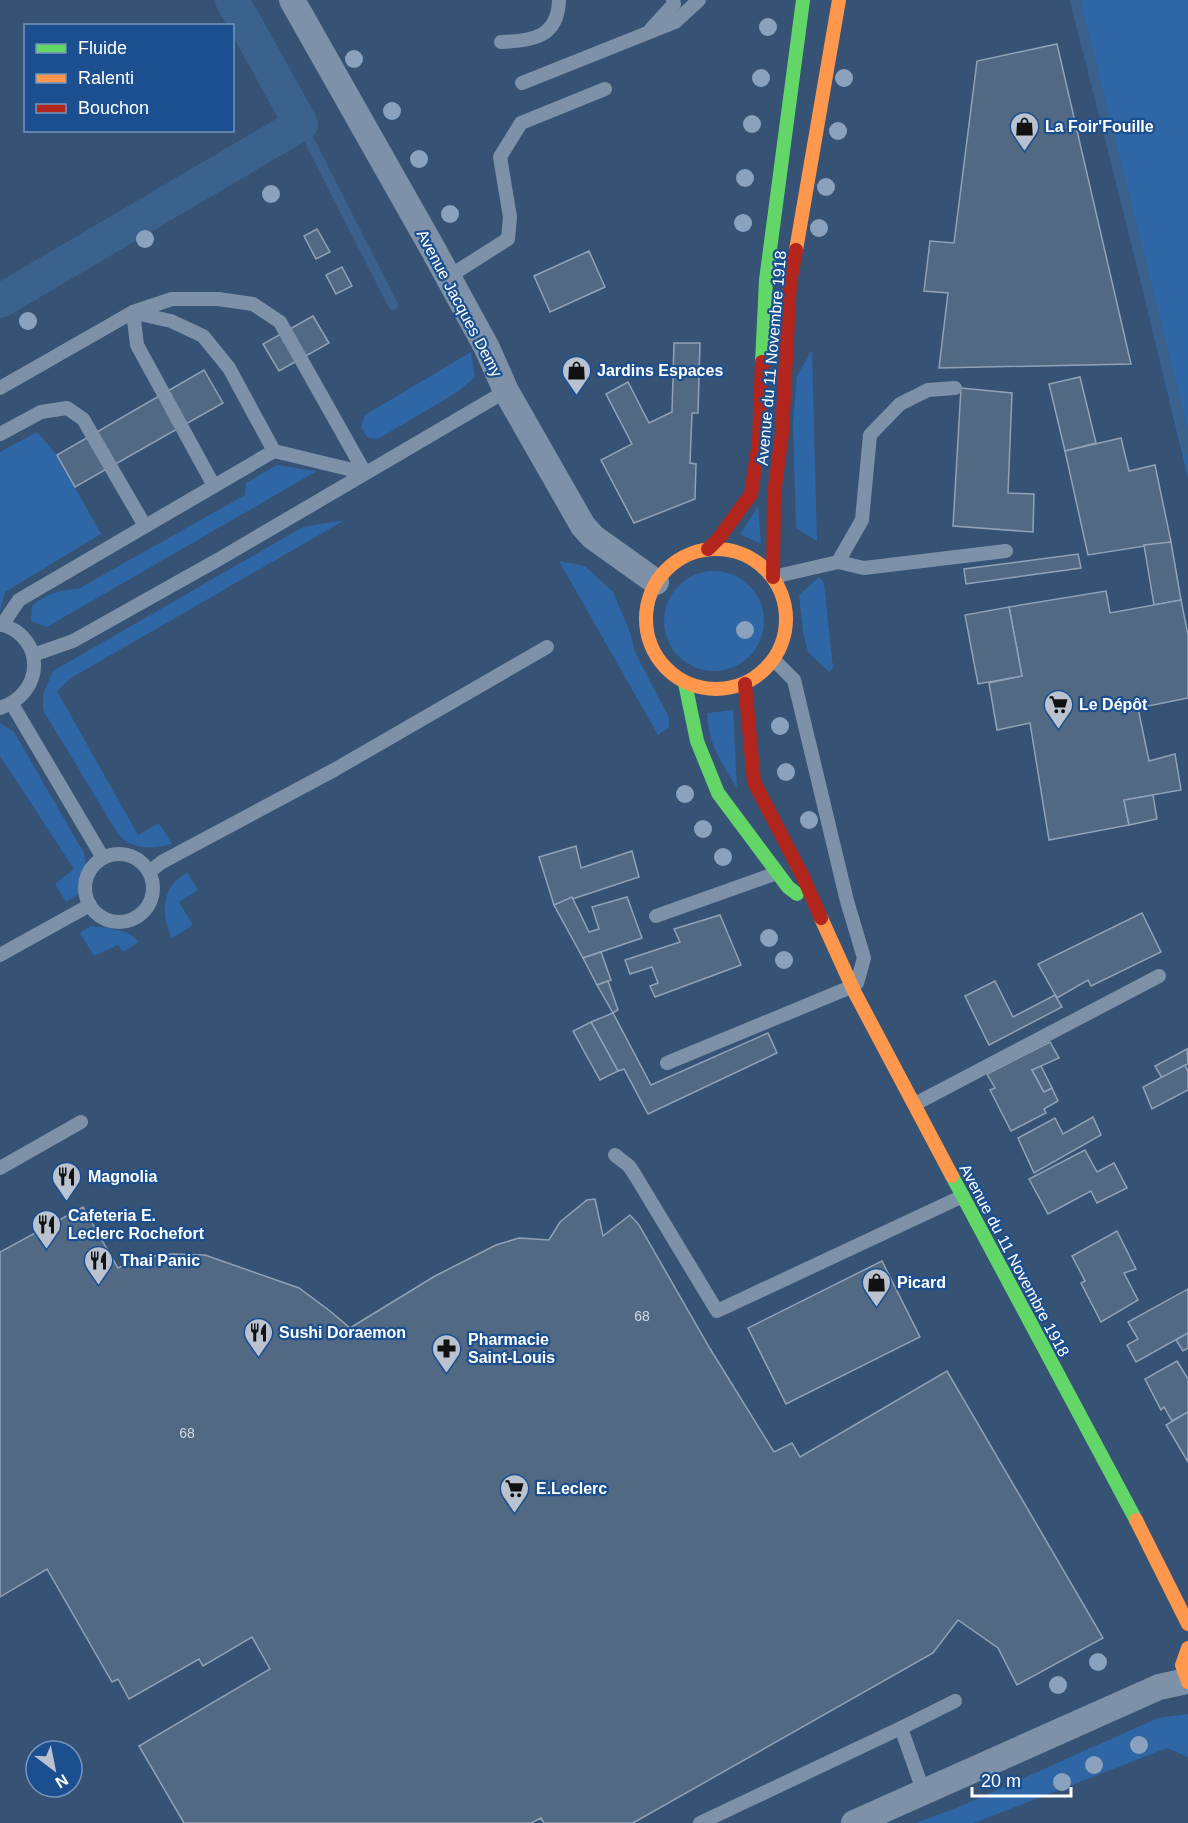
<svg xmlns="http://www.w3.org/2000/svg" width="1188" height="1823" viewBox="0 0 1188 1823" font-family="Arial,sans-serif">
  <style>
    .green { fill: #2f66a5 }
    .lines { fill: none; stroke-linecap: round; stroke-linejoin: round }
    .stream { stroke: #3b618d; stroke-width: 10 }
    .canal { stroke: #3b618d; stroke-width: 34 }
    .building { fill: #526984; stroke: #92a2b6; stroke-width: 1.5 }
    .lane { stroke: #7d92a8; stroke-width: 14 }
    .street { stroke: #7d92a8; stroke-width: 26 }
    .fast { stroke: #63d668; stroke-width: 14 }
    .slow { stroke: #ff974d; stroke-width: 14 }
    .jam { stroke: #b3261e; stroke-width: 14 }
    .tree { fill: #8aa2be }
    .labels { text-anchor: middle; stroke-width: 4.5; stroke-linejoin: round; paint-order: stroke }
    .number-label { font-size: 14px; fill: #d4dae0 }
    .poi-label { font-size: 16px; font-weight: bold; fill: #fff; stroke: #1b4f8f; text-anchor: start }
    .street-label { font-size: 16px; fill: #fff; stroke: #1b4f8f }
  </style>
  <rect width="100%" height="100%" fill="#365274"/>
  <g class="green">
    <path d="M1073,0h115v478l-1,-4z"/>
    <path d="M812,350l5,191 -21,-13 -3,-105 4,-47z"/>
    <path d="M471,352l4,25 -16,14 -81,48 -10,-1 -7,-11 4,-12z"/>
    <path d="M37,432l20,23 44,79 -96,58 -5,20v-160z"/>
    <path d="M277,465l40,6 -270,156 -16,-6 1,-15c14,-12 28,-17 46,-17l167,-94 1,-12z"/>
    <path d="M758,506l3,38 -21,-10z"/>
    <path d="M345,520l-274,158 -14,13 81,144 21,-12 13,21c-21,5 -39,7 -54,-10l-75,-124v-16l10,-23 250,-144z"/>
    <path d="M559,561l26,5 28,26 17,40 5,20 34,66v9l-11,8z"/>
    <circle cx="714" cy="621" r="50"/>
    <path d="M819,577l5,6 9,85 -4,4 -21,-20 -5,-20 -4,-37z"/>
    <path d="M733,710l4,78c-15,-24 -30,-47 -30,-75z"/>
    <path d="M0,723l14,9 70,121 2,12 -7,29 -13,8 -11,-18 19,-15 -74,-113z"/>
    <path d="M187,872l11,18 -19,12 14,23 -21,13c-8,-16 -11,-37 0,-53 4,-5 10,-9 15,-13z"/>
    <path d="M91,926c17,2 37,3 48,16l-16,10 -5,-7 -24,11 -14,-23z"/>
    <path d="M1188,1714v43l-21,-9 -193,75h-59l39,-14 204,-91z"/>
  </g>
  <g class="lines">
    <g class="stream">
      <path d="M1075,0l113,450"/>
      <path d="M301,124l92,181"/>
    </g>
    <path class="canal" d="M0,301l301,-177 -69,-124"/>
  </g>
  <g class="building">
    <path d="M1057,44l74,320 -192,4 9,-75 -24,-2 6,-50 24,2 23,-182z"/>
    <path d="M317,229l13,23 -14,7 -12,-23z"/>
    <path d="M589,251l16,36 -55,25 -16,-36z"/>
    <path d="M342,267l10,19 -16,8 -10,-19z"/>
    <path d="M313,316l16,27 -50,28 -16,-27z"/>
    <path d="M674,343h26l-2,70h-6l-2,50 6,1 -1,35 -61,24 -33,-63 31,-16 -26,-50 22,-12 21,41 23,-11z"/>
    <path d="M204,370l19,33 -148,84 -18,-32z"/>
    <path d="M1080,377l16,66 -31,8 -16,-67z"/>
    <path d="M961,388l51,5 -4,100 26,1 -1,38 -80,-6z"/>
    <path d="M1121,438l8,33 26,-6 16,77 -83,13 -23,-104z"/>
    <path d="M1171,542l10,58 -27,5 -10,-60z"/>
    <path d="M1078,554l3,14 -115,16 -2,-15z"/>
    <path d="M1106,591l4,22 71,-13 7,35v63l-50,10 11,53 26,-7 6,36 -57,10 5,25 -80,15 -19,-117 -33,7 -8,-47 33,-7 -13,-69z"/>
    <path d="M1009,607l13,69 -44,8 -13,-69z"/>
    <path d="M1153,795l4,24 -28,6 -5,-25z"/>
    <path d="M576,846l5,22 51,-17 7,26 -85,28 -15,-48z"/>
    <path d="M572,897l17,35 10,-3 -7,-22 35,-10 15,41 -59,20 -29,-53z"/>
    <path d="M1142,913l19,39 -70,34 -3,-6 -31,18 -19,-34z"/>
    <path d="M720,915l21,50 -86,32 -5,-11 8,-3 -6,-16 -22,7 -5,-14 55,-18 -6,-13z"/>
    <path d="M601,952l10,28 -14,5 -14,-27z"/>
    <path d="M608,981l10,29 -5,3 -16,-28z"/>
    <path d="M995,981l18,36 42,-22 7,12 -73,38 -24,-49z"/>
    <path d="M613,1013l38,72 117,-52 9,20 -129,61 -24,-45 -6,2 -27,-49z"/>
    <path d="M591,1022l27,49 -18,9 -27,-49z"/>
    <path d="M1050,1042l9,16 -27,12 12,22 8,-4 6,13 -14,8 2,4 -35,18 -21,-41 5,-2 -8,-14z"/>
    <path d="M1187,1049l1,15 -26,14 -7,-12z"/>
    <path d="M1185,1065l3,7v18l-36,19 -9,-22z"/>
    <path d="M1041,1066l11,22 -8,4 -12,-22z"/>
    <path d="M1093,1117l8,18 -67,38 -16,-35 37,-20 8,16z"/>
    <path d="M1085,1150l12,22 17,-9 13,25 -30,15 -6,-12 -43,23 -19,-35z"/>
    <path d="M595,1199l8,37 27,-21 9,10 70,122 65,105 18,-9 8,14 147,-86 156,267 -86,47 -19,-37 -40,-28 -25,33 -300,170h-89l-3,-5 -10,5h-347l-45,-77 131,-77 -18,-32 -49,29 -4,-7 -70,40 -11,-20 -6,3 -65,-113 -47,28v-345l83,-45 35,61 24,-11 31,-3 32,1 94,33 31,23 20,17 85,-52 61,-31 23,-7 30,2 11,-18 27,-22z"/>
    <path d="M1117,1231l19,38 -12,4 14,27 -37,22 -20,-39 4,-2 -13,-25z"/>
    <path d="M882,1261l38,76 -134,67 -38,-76z"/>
    <path d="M1188,1289v44l-52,29 -9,-17 11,-6 -10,-17z"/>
    <path d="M1188,1333v15l-5,3 -7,-11z"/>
    <path d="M1177,1361l11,18v33l-16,9 -8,-14 -3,3 -16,-31z"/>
    <path d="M1188,1412v50l-22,-37z"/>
  </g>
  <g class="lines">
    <g class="lane">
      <path d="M651,29l23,-25 -1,-4"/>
      <path d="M501,42c32,-1 57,-5 58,-42"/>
      <path d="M522,83l153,-61 24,-22"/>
      <path d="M448,277l60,-38 2,-22 -10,-60 21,-34 84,-34"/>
      <path d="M133,312l4,33 77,141"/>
      <path d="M135,313l36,8 32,15 26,32 45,83 91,22"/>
      <path d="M0,388l133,-76 39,-13h46l35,5 27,18 85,151"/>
      <path d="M0,434l41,-22 26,-4 16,11 62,107"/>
      <path d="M838,562l24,-42 8,-85 30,-31 28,-14 27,-2"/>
      <path d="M773,577l65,-15 26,6 142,-17"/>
      <path d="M0,624c47,13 44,70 0,84"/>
      <path d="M2,625l17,-25 255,-149"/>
      <path d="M33,655l40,-14 148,-83 285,-167"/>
      <path d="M774,660l20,20 53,221 17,57 -7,25"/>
      <path d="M12,704l91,154"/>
      <circle cx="119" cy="888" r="34"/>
      <path d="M149,872l13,-10 172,-92 213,-123"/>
      <path d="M656,916l121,-43"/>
      <path d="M0,955l90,-50"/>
      <path d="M667,1063l184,-76"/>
      <path d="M915,1104l244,-128"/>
      <path d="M615,1155l14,11 6,9 82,136 246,-115"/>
      <path d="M0,1168l81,-46"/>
      <path d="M901,1728l54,-27"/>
      <path d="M700,1823l201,-95 23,65"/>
    </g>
    <g class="street">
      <path d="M292,0l142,251 53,97 19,43 77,135 10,11 63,45"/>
      <path d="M854,1823l305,-136 28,-6"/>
    </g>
    <g class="fast">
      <path d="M762,362l4,-82 37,-280"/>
      <path d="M685,683l12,58 21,52 70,94 9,7"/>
      <path d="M952,1176l184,344"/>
    </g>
    <g class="slow">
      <path d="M796,250l43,-250"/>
      <circle cx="716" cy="619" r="70"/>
      <path d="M821,918l34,75 97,183"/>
      <path d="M1136,1520l52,104"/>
      <path d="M1188,1648l-6,17 6,17"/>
    </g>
    <g class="jam">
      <path d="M708,549l11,-11 32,-44 8,-53 3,-79"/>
      <path d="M773,577l1,-82 8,-62 8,-150 6,-33"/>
      <path d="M745,684l9,98 50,97 17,39"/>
    </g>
  </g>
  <g class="tree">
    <circle cx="768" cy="27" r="9"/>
    <circle cx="354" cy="59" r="9"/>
    <circle cx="761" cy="78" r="9"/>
    <circle cx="844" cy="78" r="9"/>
    <circle cx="392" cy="111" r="9"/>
    <circle cx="752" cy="124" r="9"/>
    <circle cx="838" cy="131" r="9"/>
    <circle cx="419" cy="159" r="9"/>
    <circle cx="745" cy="178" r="9"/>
    <circle cx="826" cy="187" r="9"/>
    <circle cx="271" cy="194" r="9"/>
    <circle cx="450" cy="214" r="9"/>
    <circle cx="743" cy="223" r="9"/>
    <circle cx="819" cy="228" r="9"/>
    <circle cx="145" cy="239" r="9"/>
    <circle cx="28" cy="321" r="9"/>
    <circle cx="745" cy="630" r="9"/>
    <circle cx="780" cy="726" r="9"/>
    <circle cx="786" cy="772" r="9"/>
    <circle cx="685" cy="794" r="9"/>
    <circle cx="809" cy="820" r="9"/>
    <circle cx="703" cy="829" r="9"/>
    <circle cx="723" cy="857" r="9"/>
    <circle cx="769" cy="938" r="9"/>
    <circle cx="784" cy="960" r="9"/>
    <circle cx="1098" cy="1662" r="9"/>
    <circle cx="1058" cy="1685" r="9"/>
    <circle cx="1139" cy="1745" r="9"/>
    <circle cx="1094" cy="1765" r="9"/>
    <circle cx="1062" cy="1782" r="9"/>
  </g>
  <defs>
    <symbol id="shop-pin" viewBox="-11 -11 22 30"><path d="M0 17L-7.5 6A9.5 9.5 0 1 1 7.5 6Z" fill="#b9c2ce" stroke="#1b4f8f"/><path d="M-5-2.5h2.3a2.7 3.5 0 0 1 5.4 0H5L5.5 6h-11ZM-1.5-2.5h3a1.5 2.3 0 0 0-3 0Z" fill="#111"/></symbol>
    <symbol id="supermarket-pin" viewBox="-11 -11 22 30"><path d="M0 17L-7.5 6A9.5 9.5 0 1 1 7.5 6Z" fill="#b9c2ce" stroke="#1b4f8f"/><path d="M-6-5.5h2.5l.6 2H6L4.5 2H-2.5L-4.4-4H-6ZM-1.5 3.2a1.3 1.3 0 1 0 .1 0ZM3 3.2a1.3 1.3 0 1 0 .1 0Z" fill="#111"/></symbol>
    <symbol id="restaurant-pin" viewBox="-11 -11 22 30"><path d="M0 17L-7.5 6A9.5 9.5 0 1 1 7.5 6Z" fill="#b9c2ce" stroke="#1b4f8f"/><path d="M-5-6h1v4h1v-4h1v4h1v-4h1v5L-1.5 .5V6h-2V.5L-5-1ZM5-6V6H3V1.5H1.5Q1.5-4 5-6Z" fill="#111"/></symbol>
    <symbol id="pharmacy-pin" viewBox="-11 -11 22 30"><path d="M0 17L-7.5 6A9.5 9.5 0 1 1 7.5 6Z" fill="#b9c2ce" stroke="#1b4f8f"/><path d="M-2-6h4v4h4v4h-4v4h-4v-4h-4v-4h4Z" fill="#111"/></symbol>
  </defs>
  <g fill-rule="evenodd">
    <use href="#shop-pin" x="1008" y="110" width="33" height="45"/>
    <use href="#shop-pin" x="560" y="354" width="33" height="45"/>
    <use href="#supermarket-pin" x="1042" y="688" width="33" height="45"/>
    <use href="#restaurant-pin" x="50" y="1160" width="33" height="45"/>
    <use href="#restaurant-pin" x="30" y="1208" width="33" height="45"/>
    <use href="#restaurant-pin" x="82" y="1244" width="33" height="45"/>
    <use href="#shop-pin" x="860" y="1266" width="33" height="45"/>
    <use href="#restaurant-pin" x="242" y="1316" width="33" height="45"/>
    <use href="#pharmacy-pin" x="430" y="1332" width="33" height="45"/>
    <use href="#supermarket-pin" x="498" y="1472" width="33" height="45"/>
  </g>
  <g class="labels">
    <g class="number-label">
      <text x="642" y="1321">68</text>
      <text x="187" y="1438">68</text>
    </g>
    <g class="poi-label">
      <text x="1045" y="132">La Foir'Fouille</text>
      <text x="597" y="376">Jardins Espaces</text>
      <text x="1079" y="710">Le Dépôt</text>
      <text x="88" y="1182">Magnolia</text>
      <text x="68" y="1221">Cafeteria E.<tspan x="68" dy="18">Leclerc Rochefort</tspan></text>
      <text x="120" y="1266">Thai Panic</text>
      <text x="897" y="1288">Picard</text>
      <text x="279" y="1338">Sushi Doraemon</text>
      <text x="468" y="1345">Pharmacie<tspan x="468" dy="18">Saint-Louis</tspan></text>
      <text x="536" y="1494">E.Leclerc</text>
    </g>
    <g class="street-label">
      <text transform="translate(460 303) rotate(62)" y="6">Avenue Jacques Demy</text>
      <text transform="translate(771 358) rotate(-85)" y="6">Avenue du 11 Novembre 1918</text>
      <text transform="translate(1015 1260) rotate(62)" y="6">Avenue du 11 Novembre 1918</text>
    </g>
  </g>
  <rect x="24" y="24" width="210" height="108" fill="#1b4f8f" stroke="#7695bc" stroke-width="1.5"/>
  <rect x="36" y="44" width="30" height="9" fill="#63d668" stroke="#7695bc" stroke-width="1.5"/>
  <text x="78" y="54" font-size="18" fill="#ffffff">Fluide</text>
  <rect x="36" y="74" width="30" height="9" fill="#ff974d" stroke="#7695bc" stroke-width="1.5"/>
  <text x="78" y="84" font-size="18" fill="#ffffff">Ralenti</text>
  <rect x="36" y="104" width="30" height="9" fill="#b3261e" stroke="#7695bc" stroke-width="1.5"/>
  <text x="78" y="114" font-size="18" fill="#ffffff">Bouchon</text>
  <g transform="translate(54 1769) rotate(148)"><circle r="28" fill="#1b4f8f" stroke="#7695bc" stroke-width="1.5"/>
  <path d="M0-4.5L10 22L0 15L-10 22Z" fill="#b9c2ce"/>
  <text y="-9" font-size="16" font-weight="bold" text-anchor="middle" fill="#ffffff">N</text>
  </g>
  <path d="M972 1787v9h99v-9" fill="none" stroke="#ffffff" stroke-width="3"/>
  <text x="981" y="1787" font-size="18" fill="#ffffff" stroke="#1b4f8f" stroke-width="4.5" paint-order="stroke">20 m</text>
</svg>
